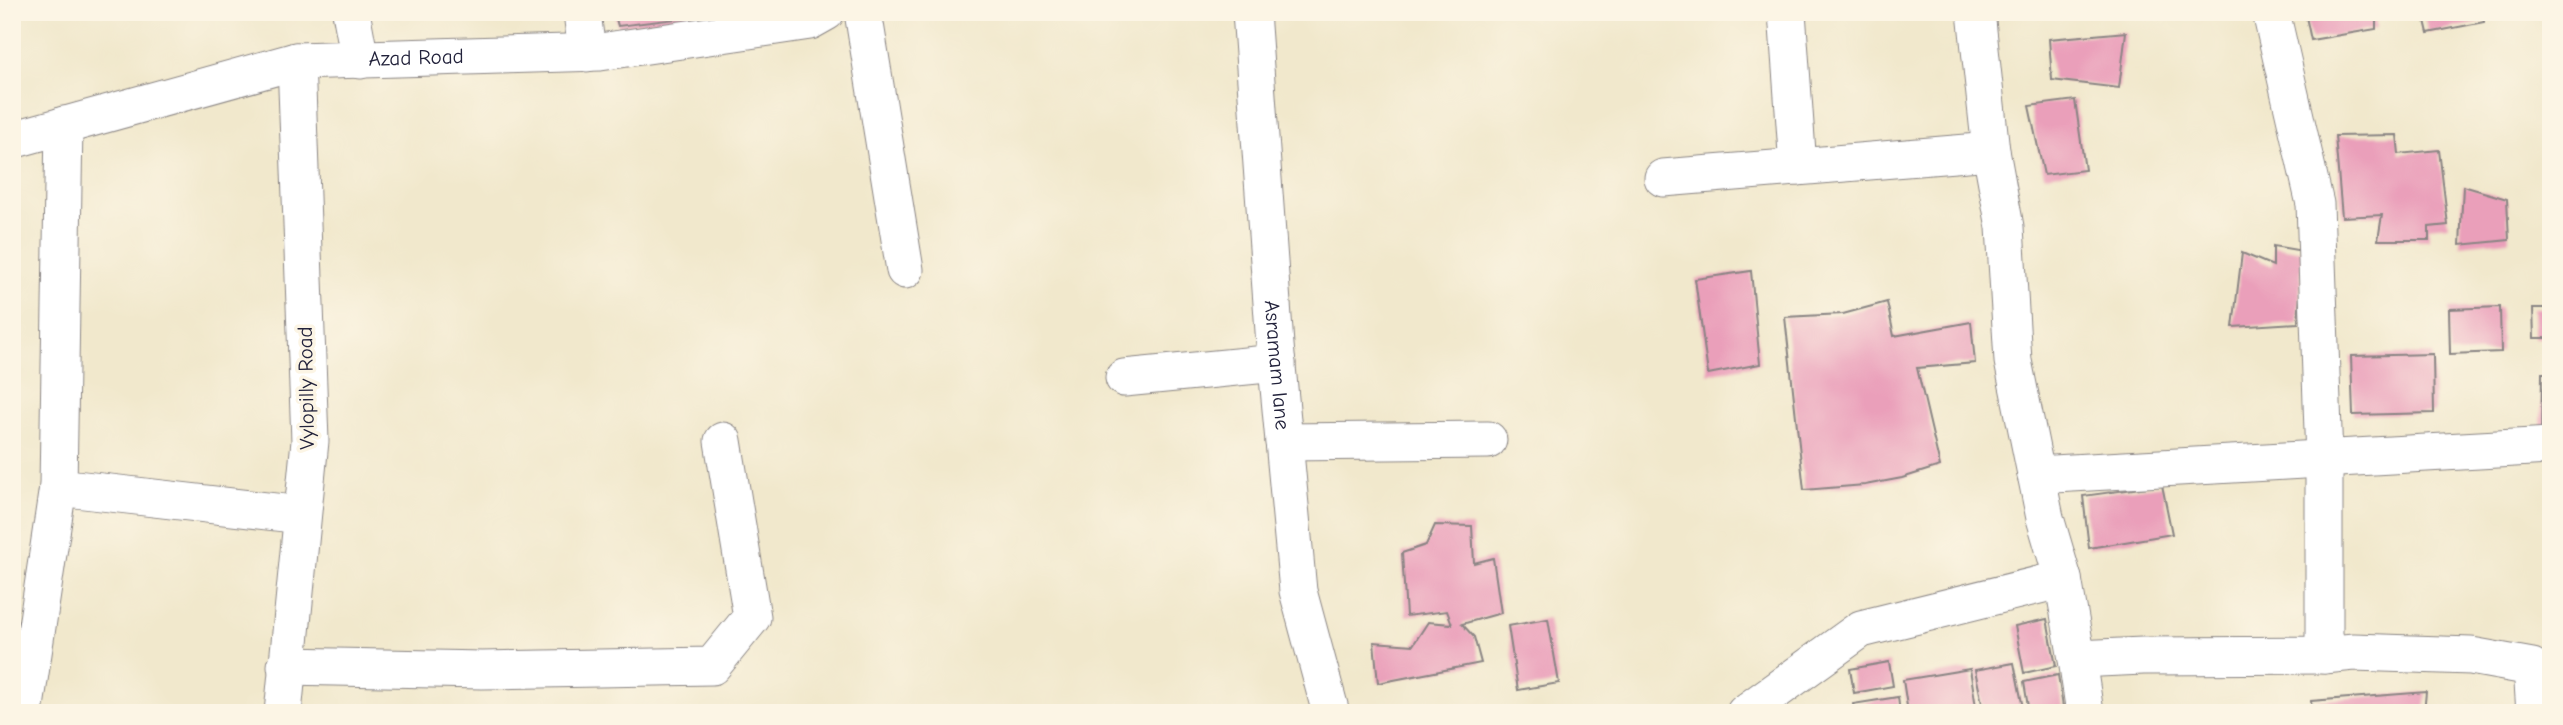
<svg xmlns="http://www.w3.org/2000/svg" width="2563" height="725" viewBox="0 0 2563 725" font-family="'Comic Neue',sans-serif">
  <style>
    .building { fill: #ea9fba }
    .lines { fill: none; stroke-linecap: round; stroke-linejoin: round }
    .minor-casing { stroke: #8a8584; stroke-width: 39 }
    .minor { stroke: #fff; stroke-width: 37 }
    .labels { text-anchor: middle; stroke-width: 7; stroke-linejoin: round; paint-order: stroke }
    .street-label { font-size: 21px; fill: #22223b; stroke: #fcf5e5 }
  </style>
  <rect width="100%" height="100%" fill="#fcf5e5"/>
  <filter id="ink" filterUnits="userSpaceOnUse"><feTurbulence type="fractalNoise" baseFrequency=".0143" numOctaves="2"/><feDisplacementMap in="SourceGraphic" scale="14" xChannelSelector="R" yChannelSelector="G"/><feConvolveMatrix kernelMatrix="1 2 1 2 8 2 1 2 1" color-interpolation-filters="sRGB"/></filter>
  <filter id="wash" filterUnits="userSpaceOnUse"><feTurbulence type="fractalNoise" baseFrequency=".00686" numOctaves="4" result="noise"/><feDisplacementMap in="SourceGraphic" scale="28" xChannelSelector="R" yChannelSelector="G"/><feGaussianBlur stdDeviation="1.57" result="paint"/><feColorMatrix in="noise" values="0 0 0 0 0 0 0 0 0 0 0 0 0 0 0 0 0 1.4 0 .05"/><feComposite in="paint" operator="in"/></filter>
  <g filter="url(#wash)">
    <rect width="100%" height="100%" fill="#f1e8cc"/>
    <g id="blocks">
      <g class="building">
        <path d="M614,12h78l1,5 -75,9z"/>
        <path d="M2305,12h71v17l-65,11z"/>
        <path d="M2423,12h60l1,10 -56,11z"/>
        <path d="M2126,32l-7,56 -67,-8 -3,-41z"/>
        <path d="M2075,100l10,70 -41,5 -15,-69z"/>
        <path d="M2397,135l2,19 40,-4 9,75 -19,2v13h-51l4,-25 -40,2 -7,-81z"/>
        <path d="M2463,186l44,13 2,41 -49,5z"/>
        <path d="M2273,246l30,5 -5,72 -65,4 9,-74 31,13z"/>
        <path d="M1751,271l9,93 -52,10 -13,-95z"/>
        <path d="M1887,302l7,34 77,-14 4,41 -58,5 23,98 -38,12 -37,7 -61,5 -19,-173 58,-3z"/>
        <path d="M2500,307l1,45 -51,2 -1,-45z"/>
        <path d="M2533,308h18v30h-17z"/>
        <path d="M2433,354l1,59 -81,2 -2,-59z"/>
        <path d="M2542,373h9v71l-10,2z"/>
        <path d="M2162,485l10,49 -83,14 -6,-52z"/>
        <path d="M1435,525l37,1 2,37 19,-5 8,55 -39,11 12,13 7,26 -103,20 -4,-41 39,3 15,-23 24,2 -5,-13 -41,5 -4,-63 24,-8z"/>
        <path d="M1548,619l11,64 -41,7 -10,-64z"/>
        <path d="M2047,619l9,47 -32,7 -9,-47z"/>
        <path d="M1889,662l4,24 -39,7 -4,-24z"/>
        <path d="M2014,663l10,50h-40l-9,-43z"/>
        <path d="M1970,669l7,44h-69l-5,-33z"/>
        <path d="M2058,675l6,38h-35l-5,-31z"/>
        <path d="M2426,692l-2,21h-112l-1,-12z"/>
        <path d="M1898,697l2,16h-46l-1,-9z"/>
      </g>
    </g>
  </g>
  <g filter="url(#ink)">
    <use href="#blocks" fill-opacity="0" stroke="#8a8584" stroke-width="2"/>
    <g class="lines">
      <defs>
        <g id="minor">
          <path d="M351,12l9,48"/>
          <path d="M582,12l5,41"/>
          <path d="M863,12l42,258"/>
          <path id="s1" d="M1251,12l24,333 23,246 33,122"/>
          <path d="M1787,12l11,155"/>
          <path d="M1976,12l15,139 14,76 8,134 32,157 18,61 14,80 66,-3 181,-1 30,-3 117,4 61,11 3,46"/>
          <path d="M2271,12l44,192 9,255v196"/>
          <path id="s2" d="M12,140l284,-79 304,-9 210,-31 16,-9"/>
          <path d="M1663,178l328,-27"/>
          <path d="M1124,378l153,-15"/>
          <path d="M1284,442l204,-2"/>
          <path d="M2036,475l515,-29"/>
          <path d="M58,487l244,28"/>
          <path d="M2077,659l8,54"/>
          <path d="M286,666l196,4 230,-4 40,-49 -29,-176"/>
          <path d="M24,713l34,-226 6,-362"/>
          <path d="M283,713l27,-272 -14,-380"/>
          <path d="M1745,713l116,-84 202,-50"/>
        </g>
      </defs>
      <use href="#minor" class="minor-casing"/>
      <use href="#minor" class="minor"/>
    </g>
  </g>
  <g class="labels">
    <g class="street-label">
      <text dy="7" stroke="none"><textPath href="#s2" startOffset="415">Azad Road</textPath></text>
      <text dy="7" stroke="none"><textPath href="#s1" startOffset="354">Asramam lane</textPath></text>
      <text transform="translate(306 388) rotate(-91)" y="7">Vylopilly Road</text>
    </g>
  </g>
  <rect width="2563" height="725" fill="none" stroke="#fcf5e5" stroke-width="42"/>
</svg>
